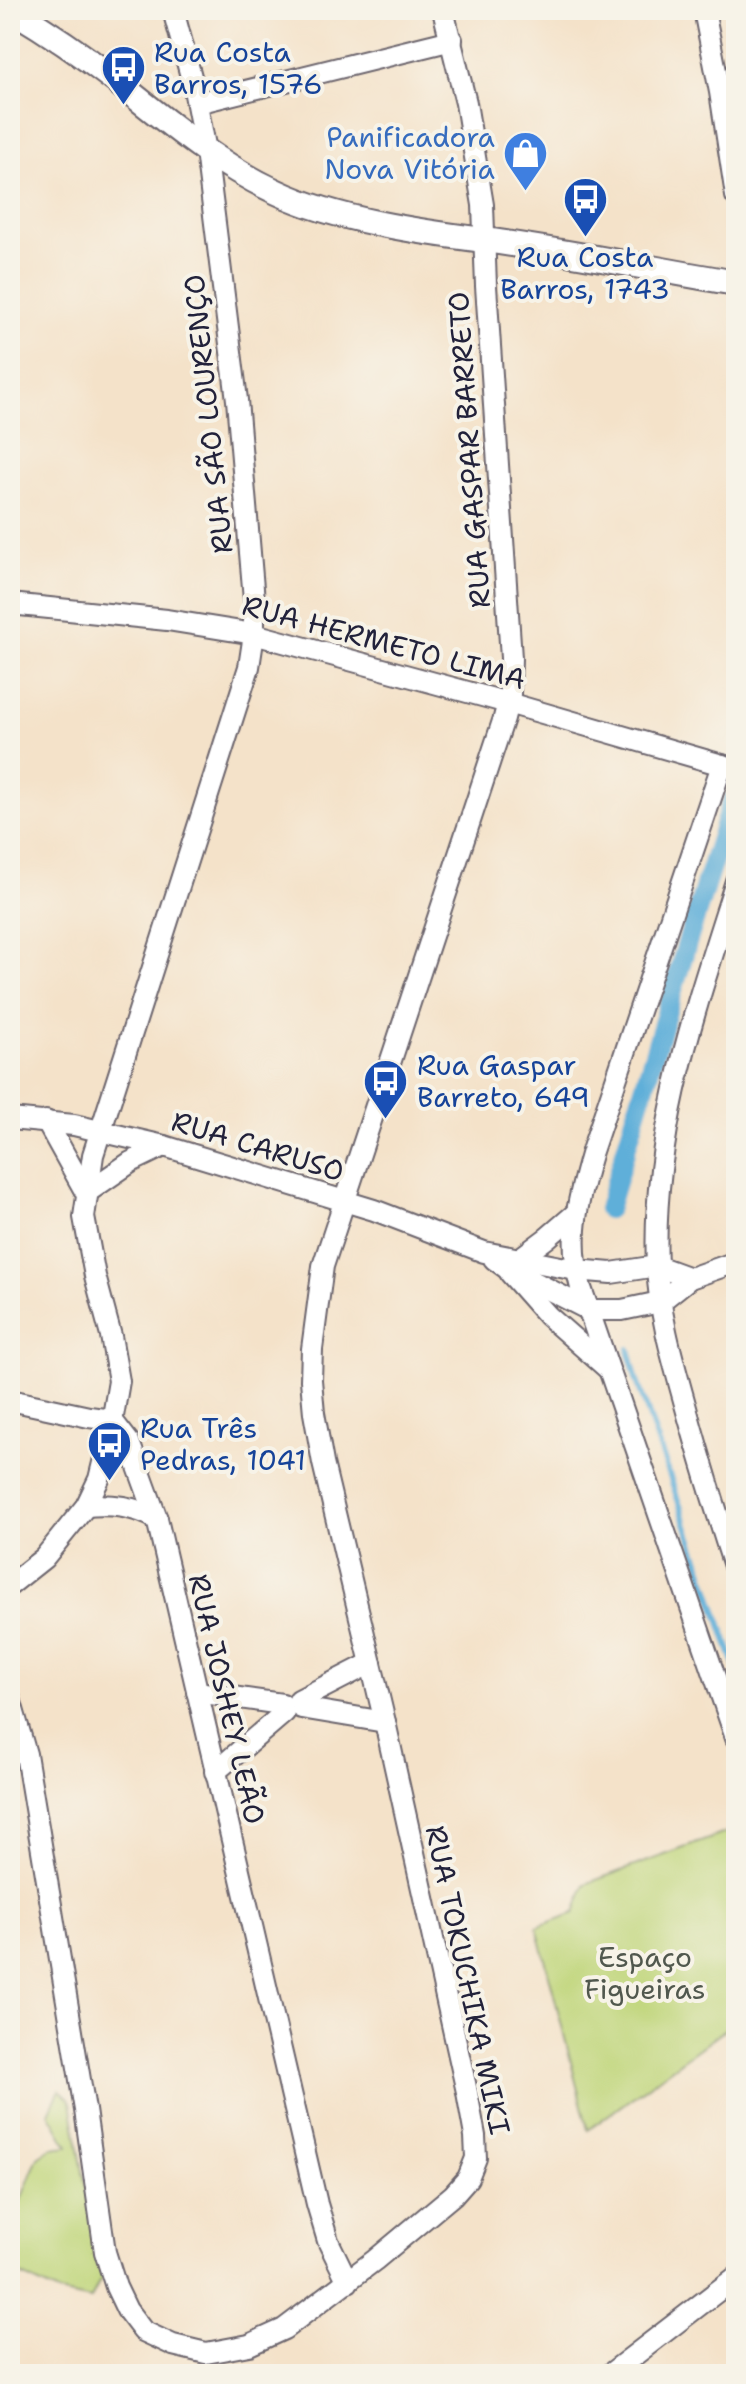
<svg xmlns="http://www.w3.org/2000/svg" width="746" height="2384" viewBox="0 0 746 2384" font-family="'Shantell Sans',sans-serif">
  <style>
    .green { fill: #bfd579; stroke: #707c5a; stroke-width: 2 }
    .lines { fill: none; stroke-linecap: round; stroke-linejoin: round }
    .stream { stroke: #5eafd9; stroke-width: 6 }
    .canal { stroke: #5eafd9; stroke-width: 20 }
    .minor-casing { stroke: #6c656d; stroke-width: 24 }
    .major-casing { stroke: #6c656d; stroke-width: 28 }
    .minor { stroke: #fff; stroke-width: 20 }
    .major { stroke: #fff; stroke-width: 24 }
    .labels { text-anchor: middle; stroke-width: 8; stroke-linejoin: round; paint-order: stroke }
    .transit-label { font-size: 28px; fill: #164399; stroke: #f7f3e8; text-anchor: start }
    .shop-label { font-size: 28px; fill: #366cbe; stroke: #f7f3e8; text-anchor: end }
    .street-label { font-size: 28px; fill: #22223b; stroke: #f7f3e8 }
    .park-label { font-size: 28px; fill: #51584e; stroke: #f7f3e8 }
  </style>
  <rect width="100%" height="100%" fill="#f7f3e8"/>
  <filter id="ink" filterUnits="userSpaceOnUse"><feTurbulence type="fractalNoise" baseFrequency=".0125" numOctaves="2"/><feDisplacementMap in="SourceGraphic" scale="16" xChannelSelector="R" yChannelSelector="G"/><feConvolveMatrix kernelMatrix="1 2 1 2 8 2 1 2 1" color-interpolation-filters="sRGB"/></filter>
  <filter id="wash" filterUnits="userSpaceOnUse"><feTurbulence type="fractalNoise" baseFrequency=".006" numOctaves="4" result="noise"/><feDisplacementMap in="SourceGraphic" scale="32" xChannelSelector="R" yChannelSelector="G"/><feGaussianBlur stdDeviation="1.8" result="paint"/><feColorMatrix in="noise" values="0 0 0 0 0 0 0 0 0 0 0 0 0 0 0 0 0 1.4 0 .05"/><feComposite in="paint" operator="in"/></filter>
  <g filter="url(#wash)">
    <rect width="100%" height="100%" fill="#f4e2c9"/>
    <g class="green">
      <path d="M736,1829v192l-148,109 -51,-203 38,-14 10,-29z"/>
      <path d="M60,2090l9,8 2,5 31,177 -3,2 -8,18 -33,-7 -48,-23v-8l10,-27 -4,-23 22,-55 13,-9 17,-2 -19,-33z"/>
    </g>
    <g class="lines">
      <path class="stream" d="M629,1349l7,29 100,290"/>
      <path class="canal" d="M608,1209l80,-269 44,-139"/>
    </g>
  </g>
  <g filter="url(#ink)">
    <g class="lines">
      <defs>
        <g id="minor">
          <path d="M704,10l16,82 16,104"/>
          <path d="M197,103l255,-63"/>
          <path d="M10,604l157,16 87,14 254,69 228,66"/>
          <path d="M722,765l-130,386c-14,48 -25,87 -11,137l155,450"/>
          <path d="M736,881c-40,127 -85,251 -79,385 2,45 14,88 26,131 16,59 34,117 53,175"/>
          <path d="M10,1119l64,6 90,21 210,64 110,42 92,18 35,3 46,-7 33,12"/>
          <path d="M46,1121l40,72"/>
          <path d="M86,1193l45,-31 33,-16"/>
          <path d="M494,1259l11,8 84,43h33l38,-8 30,-24 46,-16"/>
          <path d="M519,1259l28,-21 29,-25"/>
          <path d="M510,1273l38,43 59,52"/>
          <path d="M10,1400l79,17 23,3"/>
          <path d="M112,1420l17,22 28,77 160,685 11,37 20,41"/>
          <path d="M86,1506c26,-2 48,0 71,13"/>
          <path d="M10,1585l34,-27 42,-52 13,-27 11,-45 9,-53 -8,-45 -16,-60 -11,-59 9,-62 156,-488 5,-33v-34l-17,-200 -31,-249 -13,-67 -20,-74"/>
          <path d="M197,1692l85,12"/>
          <path d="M10,1699l16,55 59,356 20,142 11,35 11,23 16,21 30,14 33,8 43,-8 35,-16 91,-69 78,-65 15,-17 8,-20 -1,-22 -8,-44 -82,-370 -62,-259 -9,-50 -3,-33 1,-31 11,-83 181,-548 6,-24 1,-36 -25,-372 -3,-81 -17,-102 -23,-93"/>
          <path d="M299,1700l72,-37"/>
          <path d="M301,1708l84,14"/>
          <path d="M215,1772l69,-59"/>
          <path d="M610,2374l126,-97"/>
        </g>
        <path id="major" d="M12,10c35,21 68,43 100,68 53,42 104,86 165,114 59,28 143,40 207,48 84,11 168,29 252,43"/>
      </defs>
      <use href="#minor" class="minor-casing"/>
      <use href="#major" class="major-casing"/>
      <use href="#minor" class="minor"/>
      <use href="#major" class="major"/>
    </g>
  </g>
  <defs>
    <symbol id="bus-pin" viewBox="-11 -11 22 30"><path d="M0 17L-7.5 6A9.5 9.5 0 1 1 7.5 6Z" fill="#1a4fb4" stroke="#f7f3e8"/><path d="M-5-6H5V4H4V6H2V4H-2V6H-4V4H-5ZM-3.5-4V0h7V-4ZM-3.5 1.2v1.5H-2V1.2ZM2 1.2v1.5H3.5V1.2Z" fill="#fff"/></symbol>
    <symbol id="shop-pin" viewBox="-11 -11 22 30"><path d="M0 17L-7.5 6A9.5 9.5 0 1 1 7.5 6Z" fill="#3f7fe0" stroke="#f7f3e8"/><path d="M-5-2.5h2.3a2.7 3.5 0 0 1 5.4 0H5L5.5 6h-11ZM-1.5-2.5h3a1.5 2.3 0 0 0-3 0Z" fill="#fff"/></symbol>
  </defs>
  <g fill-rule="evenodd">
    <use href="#bus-pin" x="98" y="42" width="51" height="69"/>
    <use href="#shop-pin" x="500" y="128" width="51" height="69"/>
    <use href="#bus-pin" x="560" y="174" width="51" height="69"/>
    <use href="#bus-pin" x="360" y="1056" width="51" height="69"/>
    <use href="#bus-pin" x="84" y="1418" width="51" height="69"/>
  </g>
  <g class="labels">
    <g class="transit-label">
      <text x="154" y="62">Rua Costa<tspan x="154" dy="32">Barros, 1576</tspan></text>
      <text x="585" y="267" text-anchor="middle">Rua Costa<tspan x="585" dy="32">Barros, 1743</tspan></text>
      <text x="417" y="1075">Rua Gaspar<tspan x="417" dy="32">Barreto, 649</tspan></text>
      <text x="140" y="1438">Rua Três<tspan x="140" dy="32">Pedras, 1041</tspan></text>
    </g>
    <g class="shop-label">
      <text x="495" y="147">Panificadora<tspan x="495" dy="32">Nova Vitória</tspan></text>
    </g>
    <g class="street-label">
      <text transform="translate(208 414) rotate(-96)" y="10">RUA SÃO LOURENÇO</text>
      <text transform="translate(469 450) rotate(-94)" y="10">RUA GASPAR BARRETO</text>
      <text transform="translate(384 642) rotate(15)" y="10">RUA HERMETO LIMA</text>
      <text transform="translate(258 1146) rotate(17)" y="10">RUA CARUSO</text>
      <text transform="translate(227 1699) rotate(77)" y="10">RUA JOSHEY LEÃO</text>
      <text transform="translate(468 1980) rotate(78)" y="10">RUA TOKUCHIKA MIKI</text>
    </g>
    <g class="park-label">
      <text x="645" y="1967">Espaço<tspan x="645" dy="32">Figueiras</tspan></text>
    </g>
  </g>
  <rect width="746" height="2384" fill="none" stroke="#f7f3e8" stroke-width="40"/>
</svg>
